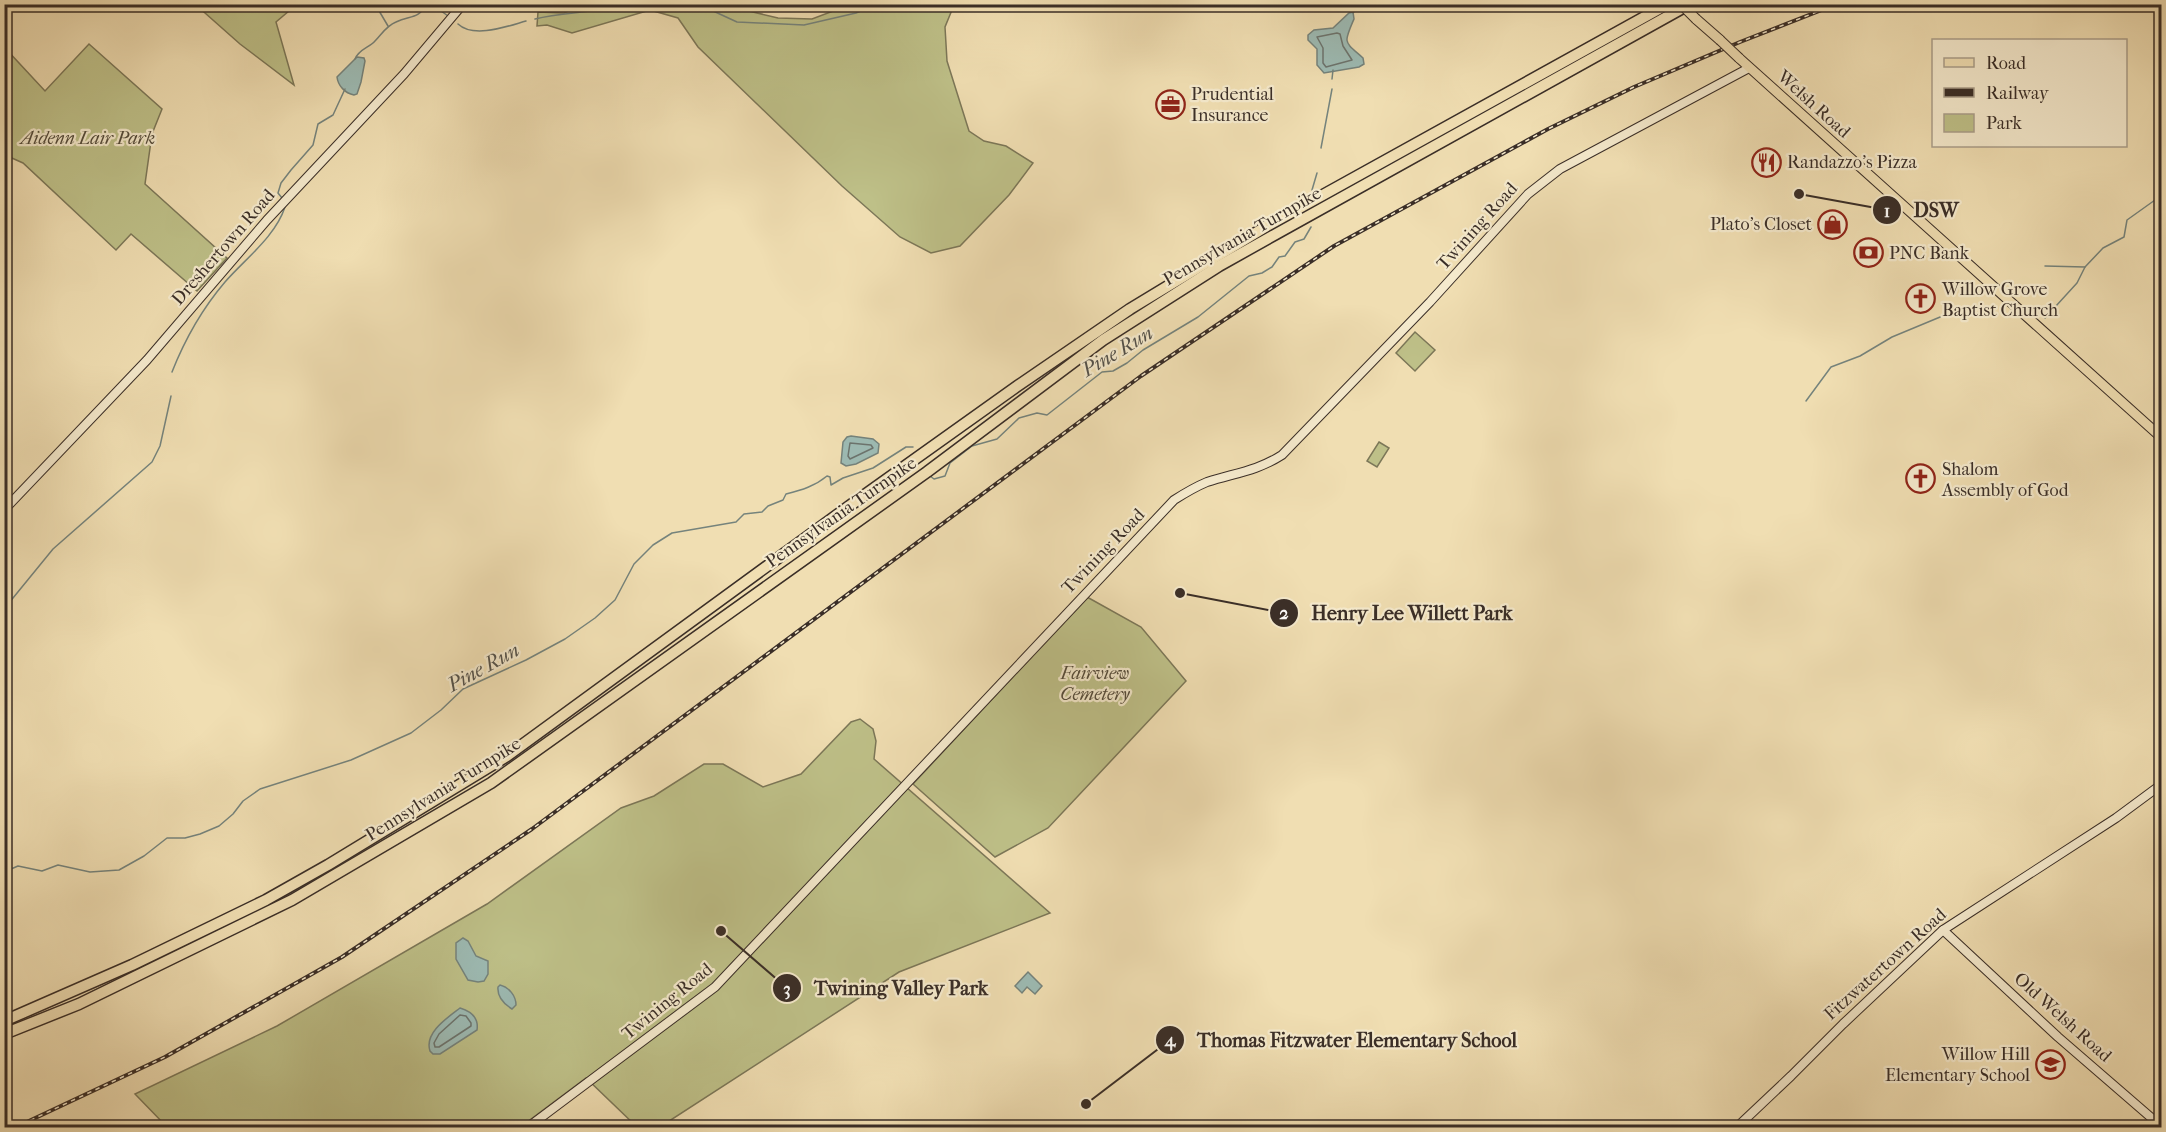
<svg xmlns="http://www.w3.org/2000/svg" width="2166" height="1132" viewBox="0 0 2166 1132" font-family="'IM FELL French Canon',serif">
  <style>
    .green { fill: #bec088; stroke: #7c7758; stroke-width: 1.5 }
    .water { fill: #9dbbb4; stroke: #75837c; stroke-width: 1.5 }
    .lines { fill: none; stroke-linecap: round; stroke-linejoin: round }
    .shore { stroke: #6c746e; stroke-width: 1.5 }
    .stream { stroke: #75837c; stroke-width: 1.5 }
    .secondary-casing { stroke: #3a2e27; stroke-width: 10 }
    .primary-casing { stroke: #3a2e27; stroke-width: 11 }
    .highway-casing { stroke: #3a2e27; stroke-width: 13 }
    .secondary { stroke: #f5eacd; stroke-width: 8 }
    .primary { stroke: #f0deb2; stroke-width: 9 }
    .highway { stroke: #f0deb2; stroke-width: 10 }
    .rail-casing { stroke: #3a2e27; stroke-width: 4 }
    .rail { stroke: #f5eacd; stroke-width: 1.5; stroke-dasharray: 4.5; stroke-linecap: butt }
    .primary-bridge-casing { stroke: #3a2e27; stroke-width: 11; stroke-linecap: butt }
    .primary-bridge { stroke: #f0deb2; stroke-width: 9 }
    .labels { text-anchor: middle; stroke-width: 4.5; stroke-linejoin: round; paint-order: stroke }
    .poi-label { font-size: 18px; fill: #3a2e27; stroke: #f5eacd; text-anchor: start }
    .street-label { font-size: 18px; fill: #3a2e27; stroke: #f5eacd }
    .park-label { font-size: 18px; font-style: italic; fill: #544b3a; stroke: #f5eacd }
    .water-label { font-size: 20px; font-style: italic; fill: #53514a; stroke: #f5eacd }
    .leader { fill: none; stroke: #3a2e27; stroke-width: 2 }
    .callout-dot { fill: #3a2e27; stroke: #f5eacd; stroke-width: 2 }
    .mark-label { font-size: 18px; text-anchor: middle; font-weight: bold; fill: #fff }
    .callout-label { font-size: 20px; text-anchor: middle; font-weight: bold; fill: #3a2e27; stroke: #f5eacd; stroke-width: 4.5; stroke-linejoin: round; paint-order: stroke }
  </style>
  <rect width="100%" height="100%" fill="#f0deb2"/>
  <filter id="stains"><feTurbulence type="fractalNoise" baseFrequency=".00333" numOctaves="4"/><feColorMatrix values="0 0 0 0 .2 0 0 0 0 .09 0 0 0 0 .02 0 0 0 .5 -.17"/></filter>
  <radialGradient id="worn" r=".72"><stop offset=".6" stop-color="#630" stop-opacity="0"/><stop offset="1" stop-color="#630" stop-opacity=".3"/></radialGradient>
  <g class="green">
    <path d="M196,5h100l-20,17 18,63 -54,-41z"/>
    <path d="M582,5h142l54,13 34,1 37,-14h105l-9,22 2,34 22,70 15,10 22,5 27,17 -24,32 -49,51 -29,7 -31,-16 -58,-51 -144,-139 -20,-29 -28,-8 -78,23 -25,-8 -10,1 1,-14 26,1z"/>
    <path d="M89,44l73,65 -10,25 -7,50 82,74 -30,33 -66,-57 -15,16 -93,-87 -18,-8v-44l5,-6 -5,-6v-51l40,43z"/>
    <path d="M1415,332l20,18 -20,21 -19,-18z"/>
    <path d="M1379,442l10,6 -12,19 -10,-6z"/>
    <path d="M1087,597l54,30 45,54 -138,147 -53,29 -82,-73z"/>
    <path d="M860,719l13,10 3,12 -2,18 176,154 -151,59 -239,155h-23l-51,-49 -67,50 -352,-1 -32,-33 142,-68 210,-122 134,-96 33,-12 50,-32h19l40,23 38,-13 50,-52z"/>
  </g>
  <g class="water">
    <path d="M1353,12l1,7c-11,25 -10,22 9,39l1,6 -5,3 -35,6 -7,-8v-16l-9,-9v-5l6,-5 19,-2 16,-15z"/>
    <path d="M357,57l7,1 1,3 -4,21 -4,12 -3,1c-9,-2 -16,-9 -17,-18z"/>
    <path d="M851,436l22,3 6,5 -1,9 -22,11 -10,2 -5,-3 2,-21 4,-5z"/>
    <path d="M463,938l5,3 8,15 12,5v13l-4,7 -6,1 -10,-2 -12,-21v-16z"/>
    <path d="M1028,972l14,14 -7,8 -8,-7 -5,6 -7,-7z"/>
    <path d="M500,985c9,2 16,11 16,20l-4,4c-8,-5 -15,-12 -14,-22z"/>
    <path d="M460,1008c10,3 19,9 17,22l-37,24h-7l-3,-3c-6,-18 17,-33 30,-43z"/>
  </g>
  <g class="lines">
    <g class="shore">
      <path d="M1337,33l3,1 3,12 9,14 -26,7 -3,-4v-15l-6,-11z"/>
      <path d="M850,443l21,2 2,3 -23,11 -2,-3z"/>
      <path d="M460,1015l6,1 5,7v3l-32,21h-4l-1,-4 5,-9z"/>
    </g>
    <g class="stream">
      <path d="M375,4l13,22"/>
      <path d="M698,4l39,18 67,3 52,-12 21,-9"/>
      <path d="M428,6l9,2 11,8"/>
      <path d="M1353,13l7,-9"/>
      <path d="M535,19c30,-7 61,-6 91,-15"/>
      <path d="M458,24c16,15 50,2 68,-3"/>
      <path d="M355,59c4,-10 14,-11 20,-18 7,-7 11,-15 21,-19 14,-7 22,-2 31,-18"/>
      <path d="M1332,79l1,-9"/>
      <path d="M1321,148l11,-59"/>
      <path d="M1312,190l5,-17"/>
      <path d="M282,198l-4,-5 3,-10 10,-13 22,-25 5,-21 15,-9 12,-26"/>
      <path d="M2045,266l40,1 18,-19 21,-11 3,-17 35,-25"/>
      <path d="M2045,318l32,-35 8,-16"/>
      <path d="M172,372c13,-33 30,-63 53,-90 21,-24 50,-45 60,-75"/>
      <path d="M1806,401l25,-34 29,-11 32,-19 65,-27"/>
      <path d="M930,476l4,3 11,-3 5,-13 22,-17 25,-7 22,-21 18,-5 10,2 55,-43 11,-1 14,-8 16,-13 55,-33 51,-41 13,-3 10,-6 7,-10 6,-1 10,-14 9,-3 7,-12"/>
      <path d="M4,609l49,-60 99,-87 8,-16 11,-50"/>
      <path d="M4,872l14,-6 24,5 16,-6 32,7 29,-2 25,-14 23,-18h18l15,-4 19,-8 14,-12 10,-13 17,-12 91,-29 60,-27 30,-23 22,-21 63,-29 39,-21 30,-21 20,-18 19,-36 19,-19 19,-12 64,-11 8,-8 18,-2 6,-6 15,-6 3,-6c16,-4 29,-8 41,-18l3,1 1,8 12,-7 30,-10 33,-21h7"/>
    </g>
    <defs>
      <g id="secondary">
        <path d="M4,510l143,-150 120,-140 137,-146 59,-70"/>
        <path d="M1943,930l115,107 104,90"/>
        <path d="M527,1128l188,-141 459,-487c11,-7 21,-13 33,-18 28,-9 50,-11 75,-27l148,-153 98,-108 32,-25 189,-101"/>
        <path d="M1736,1128l55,-52 52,-52 100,-94 173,-112 46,-34"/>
      </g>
      <g id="primary">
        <path d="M1696,19l24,21"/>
        <path d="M1739,58l423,380"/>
      </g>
      <g id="highway">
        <path d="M4,1021l128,-56 134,-65 62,-35 179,-109 352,-257 157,-112 114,-78 137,-83 401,-222"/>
        <path d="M4,1034l75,-30 213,-104 199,-117 436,-311 176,-132 116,-74 57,-32 414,-230"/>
      </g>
    </defs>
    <use href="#secondary" class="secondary-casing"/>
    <use href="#primary" class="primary-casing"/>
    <use href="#highway" class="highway-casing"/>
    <use href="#secondary" class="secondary"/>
    <use href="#primary" class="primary"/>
    <use href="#highway" class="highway"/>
    <defs>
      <path id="rail" d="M14,1128l151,-71 177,-100 190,-128 609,-453 193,-130 214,-117 86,-42 106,-45 97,-38"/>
    </defs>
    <use href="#rail" class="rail-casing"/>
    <use href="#rail" class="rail"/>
    <defs>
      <g id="primary-bridge">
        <path d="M1681,4l15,15"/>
        <path d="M1720,40l19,18"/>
      </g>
    </defs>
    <use href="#primary-bridge" class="primary-bridge-casing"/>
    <use href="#primary-bridge" class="primary-bridge"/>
  </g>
  <defs>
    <symbol id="office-ring" viewBox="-11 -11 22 22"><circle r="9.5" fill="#f5eacd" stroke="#8f2418" stroke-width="1.5"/><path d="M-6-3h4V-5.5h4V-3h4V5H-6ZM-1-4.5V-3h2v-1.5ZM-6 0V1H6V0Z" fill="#8f2418"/></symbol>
    <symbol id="restaurant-ring" viewBox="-11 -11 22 22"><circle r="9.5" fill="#f5eacd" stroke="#8f2418" stroke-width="1.5"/><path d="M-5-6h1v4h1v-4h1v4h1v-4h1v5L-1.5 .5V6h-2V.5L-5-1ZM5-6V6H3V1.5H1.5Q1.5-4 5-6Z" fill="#8f2418"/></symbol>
    <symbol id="shop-ring" viewBox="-11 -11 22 22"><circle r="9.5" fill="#f5eacd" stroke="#8f2418" stroke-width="1.5"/><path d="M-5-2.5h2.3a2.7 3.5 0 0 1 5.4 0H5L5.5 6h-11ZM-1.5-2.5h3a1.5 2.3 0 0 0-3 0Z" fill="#8f2418"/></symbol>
    <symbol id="bank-ring" viewBox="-11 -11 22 22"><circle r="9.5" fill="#f5eacd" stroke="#8f2418" stroke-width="1.5"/><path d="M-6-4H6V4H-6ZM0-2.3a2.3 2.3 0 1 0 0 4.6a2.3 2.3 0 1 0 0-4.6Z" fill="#8f2418"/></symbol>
    <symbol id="church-ring" viewBox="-11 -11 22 22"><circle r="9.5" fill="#f5eacd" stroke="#8f2418" stroke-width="1.5"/><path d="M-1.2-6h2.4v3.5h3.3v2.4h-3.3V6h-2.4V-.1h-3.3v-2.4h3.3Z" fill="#8f2418"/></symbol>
    <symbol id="school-ring" viewBox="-11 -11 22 22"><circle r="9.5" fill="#f5eacd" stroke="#8f2418" stroke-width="1.5"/><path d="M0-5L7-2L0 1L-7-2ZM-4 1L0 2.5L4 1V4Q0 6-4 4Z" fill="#8f2418"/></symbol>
  </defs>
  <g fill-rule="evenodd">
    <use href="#office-ring" x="1154" y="88" width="33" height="33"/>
    <use href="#restaurant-ring" x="1750" y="146" width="33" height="33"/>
    <use href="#shop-ring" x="1816" y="208" width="33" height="33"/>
    <use href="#bank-ring" x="1852" y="236" width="33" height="33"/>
    <use href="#church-ring" x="1904" y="282" width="33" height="33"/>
    <use href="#church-ring" x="1904" y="462" width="33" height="33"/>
    <use href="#school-ring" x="2034" y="1048" width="33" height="33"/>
  </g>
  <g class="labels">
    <g class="poi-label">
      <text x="1191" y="100">Prudential<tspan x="1191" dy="21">Insurance</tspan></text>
      <text x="1787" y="168">Randazzo's Pizza</text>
      <text x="1812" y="230" text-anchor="end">Plato's Closet</text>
      <text x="1889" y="259">PNC Bank</text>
      <text x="1942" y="295">Willow Grove<tspan x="1942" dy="21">Baptist Church</tspan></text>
      <text x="1942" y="475">Shalom<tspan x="1942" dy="21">Assembly of God</tspan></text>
      <text x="2030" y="1060" text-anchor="end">Willow Hill<tspan x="2030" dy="21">Elementary School</tspan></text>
    </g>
    <g class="street-label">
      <text transform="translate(1814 104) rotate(42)" y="6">Welsh Road</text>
      <text transform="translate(1477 226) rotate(-48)" y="6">Twining Road</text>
      <text transform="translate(1242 236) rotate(-30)" y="6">Pennsylvania Turnpike</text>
      <text transform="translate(223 247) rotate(-49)" y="6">Dreshertown Road</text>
      <text transform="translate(841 512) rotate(-35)" y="6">Pennsylvania Turnpike</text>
      <text transform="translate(1103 551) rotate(-46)" y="6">Twining Road</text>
      <text transform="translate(443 789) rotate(-32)" y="6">Pennsylvania Turnpike</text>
      <text transform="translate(1885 964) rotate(-42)" y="6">Fitzwatertown Road</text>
      <text transform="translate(667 1001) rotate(-39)" y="6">Twining Road</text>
      <text transform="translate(2063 1017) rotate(42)" y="6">Old Welsh Road</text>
    </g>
    <g class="park-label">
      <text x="88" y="144">Aidenn Lair Park</text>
      <text x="1095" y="679">Fairview<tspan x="1095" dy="21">Cemetery</tspan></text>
    </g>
    <g class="water-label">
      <text transform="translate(1117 351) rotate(-31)" y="7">Pine Run</text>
      <text transform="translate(483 667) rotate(-29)" y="7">Pine Run</text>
    </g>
  </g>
  <path class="leader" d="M1799 194L1887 210M1180 593L1284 613M721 931L787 988M1086 1104L1170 1040"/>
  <g class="callout-dot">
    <circle cx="1799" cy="194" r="6"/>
    <circle cx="1180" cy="593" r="6"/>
    <circle cx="721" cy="931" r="6"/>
    <circle cx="1086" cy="1104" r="6"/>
    <circle cx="1887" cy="210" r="15"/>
    <circle cx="1284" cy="613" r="15"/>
    <circle cx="787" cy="988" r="15"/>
    <circle cx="1170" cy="1040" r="15"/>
  </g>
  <g class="mark-label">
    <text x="1887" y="217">1</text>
    <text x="1284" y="619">2</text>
    <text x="787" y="995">3</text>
    <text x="1170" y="1046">4</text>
  </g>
  <g class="callout-label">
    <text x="1936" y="217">DSW</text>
    <text x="1412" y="620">Henry Lee Willett Park</text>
    <text x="901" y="995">Twining Valley Park</text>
    <text x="1357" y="1047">Thomas Fitzwater Elementary School</text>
  </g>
  <rect width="2166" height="1132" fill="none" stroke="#f0deb2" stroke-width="24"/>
  <rect x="6" y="6" width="2154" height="1120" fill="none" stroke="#3a2e27" stroke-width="3"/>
  <rect x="12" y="12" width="2142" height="1108" fill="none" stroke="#3a2e27" stroke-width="1.5"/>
  <rect x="1932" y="39" width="195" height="108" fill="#f5eacd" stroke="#aa9f8b" stroke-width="1.5"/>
  <rect x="1944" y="58" width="30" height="9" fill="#f0deb2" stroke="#aa9f8b" stroke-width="1.5"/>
  <text x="1986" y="69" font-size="18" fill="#3a2e27">Road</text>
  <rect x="1944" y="88" width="30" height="9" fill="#3a2e27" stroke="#aa9f8b" stroke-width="1.5"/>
  <text x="1986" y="99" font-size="18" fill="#3a2e27">Railway</text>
  <rect x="1944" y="114" width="30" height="18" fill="#bec088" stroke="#aa9f8b" stroke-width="1.5"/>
  <text x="1986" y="129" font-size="18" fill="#3a2e27">Park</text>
  <rect width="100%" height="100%" filter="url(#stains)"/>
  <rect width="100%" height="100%" fill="url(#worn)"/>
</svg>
